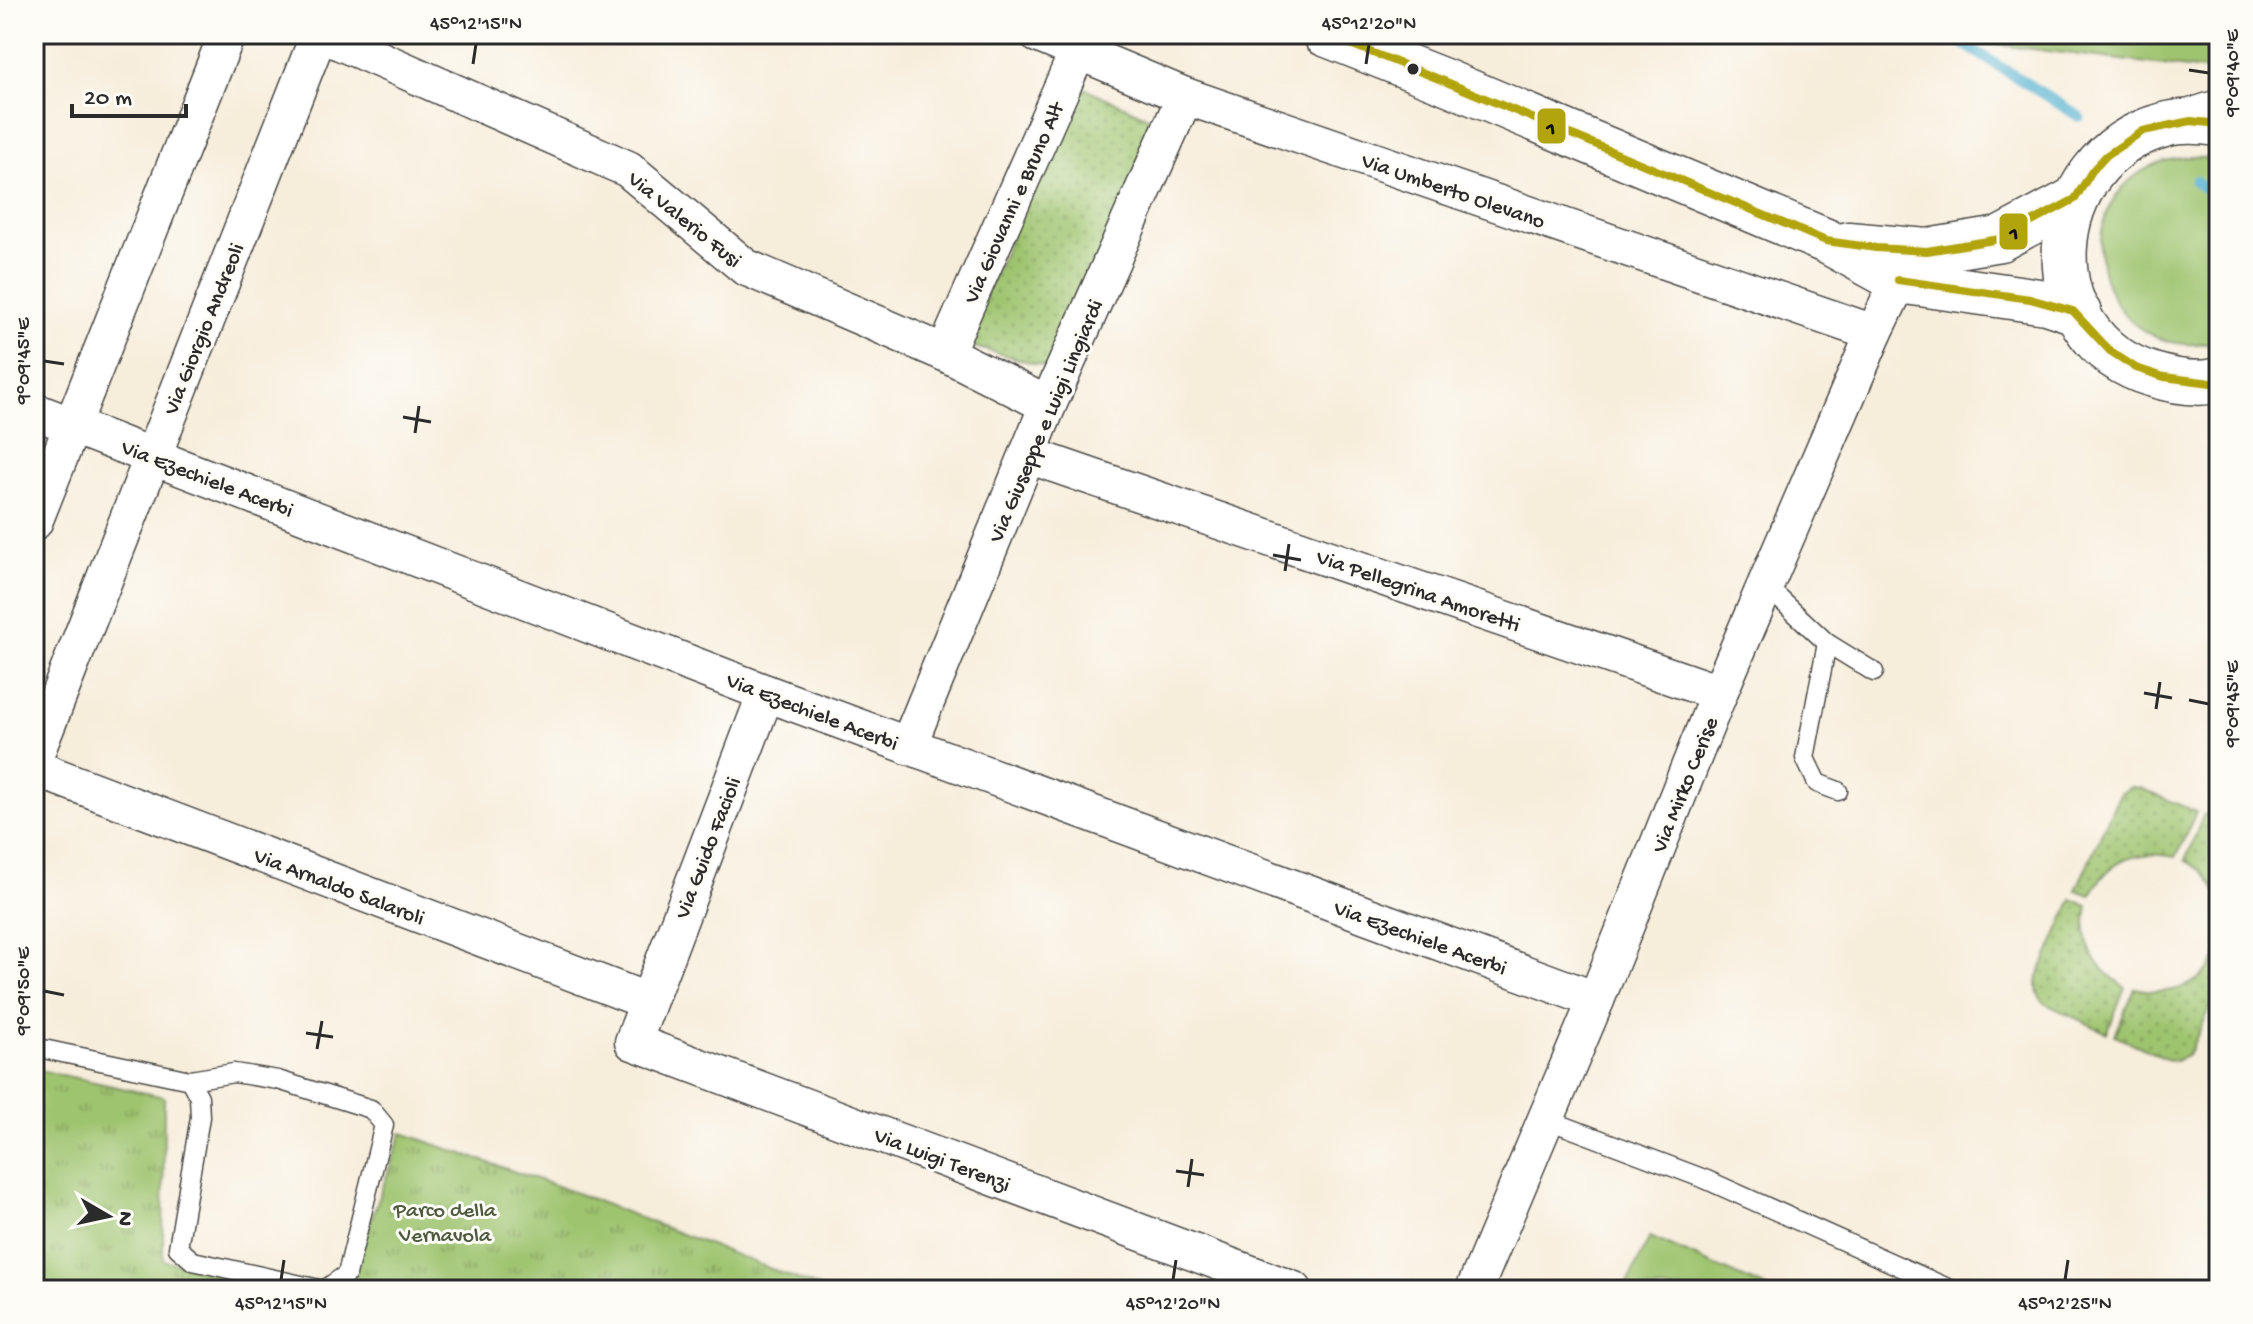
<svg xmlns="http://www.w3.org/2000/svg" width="2253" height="1324" viewBox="0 0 2253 1324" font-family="'Gochi Hand',sans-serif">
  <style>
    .grass { fill: #9fc46f; stroke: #65784d; stroke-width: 2 }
    .park { fill: url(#park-tufts); stroke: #65784d; stroke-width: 2 }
    .garden { fill: url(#garden-dots); stroke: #65784d; stroke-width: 2 }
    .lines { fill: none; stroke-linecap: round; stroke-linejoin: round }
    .stream { stroke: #52b0d0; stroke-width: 11 }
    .service-casing { stroke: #4a4845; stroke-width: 21 }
    .minor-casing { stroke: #4a4845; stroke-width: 39 }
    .tertiary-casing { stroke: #4a4845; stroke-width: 47 }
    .trunk-casing { stroke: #4a4845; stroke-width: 47 }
    .service { stroke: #fff; stroke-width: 18 }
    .minor { stroke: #fff; stroke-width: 36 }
    .tertiary { stroke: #fff; stroke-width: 44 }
    .trunk { stroke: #fff; stroke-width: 44 }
    .bus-1-casing { stroke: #fdfcf7; stroke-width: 14 }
    .bus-1 { stroke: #b1a40d; stroke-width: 8 }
    .ticks { fill: none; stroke: #2b2b2b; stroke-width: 3 }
    .bus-dot { fill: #2b2b2b; stroke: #fdfcf7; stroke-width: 3 }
    .labels { text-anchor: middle; stroke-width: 6; stroke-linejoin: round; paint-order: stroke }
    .street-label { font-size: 22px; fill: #2b2b2b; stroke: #fdfcf7 }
    .park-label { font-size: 22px; fill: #4e593f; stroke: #fdfcf7 }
    .line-badge { stroke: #fdfcf7; stroke-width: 3 }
    .pale-badge-label { font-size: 22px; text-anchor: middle; font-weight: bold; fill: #111 }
    .neatline { fill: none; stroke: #2b2b2b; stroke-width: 3 }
    .ticks-label { font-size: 20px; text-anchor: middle; fill: #2b2b2b }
  </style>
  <defs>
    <pattern id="park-tufts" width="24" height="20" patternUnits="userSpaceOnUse" patternTransform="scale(2)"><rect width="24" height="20" fill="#9fc46f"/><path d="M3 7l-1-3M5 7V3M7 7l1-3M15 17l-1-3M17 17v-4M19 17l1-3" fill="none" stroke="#829f5b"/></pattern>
    <pattern id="garden-dots" width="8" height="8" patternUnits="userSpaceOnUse" patternTransform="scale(2)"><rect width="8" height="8" fill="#9fc46f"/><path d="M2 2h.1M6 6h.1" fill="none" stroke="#829f5b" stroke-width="1.8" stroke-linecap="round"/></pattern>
  </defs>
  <rect width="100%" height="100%" fill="#fdfcf7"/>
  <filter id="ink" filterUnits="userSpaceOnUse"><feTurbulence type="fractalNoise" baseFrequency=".0125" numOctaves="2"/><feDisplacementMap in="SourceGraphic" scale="16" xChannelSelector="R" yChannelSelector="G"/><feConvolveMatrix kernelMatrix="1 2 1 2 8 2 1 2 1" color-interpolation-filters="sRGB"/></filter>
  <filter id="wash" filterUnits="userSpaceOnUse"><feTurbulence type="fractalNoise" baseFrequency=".006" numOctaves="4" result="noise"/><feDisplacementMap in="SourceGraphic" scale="32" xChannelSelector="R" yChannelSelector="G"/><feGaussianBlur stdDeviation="1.8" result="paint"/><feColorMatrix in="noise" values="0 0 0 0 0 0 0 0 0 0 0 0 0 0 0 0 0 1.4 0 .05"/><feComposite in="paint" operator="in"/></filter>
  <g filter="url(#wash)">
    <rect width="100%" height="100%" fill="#f7eddb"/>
    <g class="grass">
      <path d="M1995,34h224v28l-15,8 -214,-26z"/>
      <path d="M2191,157l28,3v180c-117,32 -167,-136 -58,-178 10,-3 21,-4 30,-5z"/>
      <path d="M1650,1237l121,53h-147z"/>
    </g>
    <g class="park">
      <path d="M34,1069l130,28 -1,163 121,30h-250z"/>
      <path d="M402,1133l169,58 254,99h-479z"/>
    </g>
    <g class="garden">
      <path d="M1078,85l81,37 -104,247 -91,-25z"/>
      <path d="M2131,787l9,1 56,24 -20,45c-37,-8 -68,2 -85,38l-15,-5 40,-89 5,-8z"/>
      <path d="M2204,814l15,7v74l-17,-24 -17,-11z"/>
      <path d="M2072,899l16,7c-8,39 6,60 37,81l-18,46 -61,-29c-9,-8 -10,-15 -8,-27z"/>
      <path d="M2219,953v37l-31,65 -12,6 -10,-2 -51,-24 20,-47c36,9 67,-1 84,-35z"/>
    </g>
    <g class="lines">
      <g class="stream">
        <path d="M1948,34l132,83"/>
        <path d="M2195,181l24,17"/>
      </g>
    </g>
  </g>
  <g filter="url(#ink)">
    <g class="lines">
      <defs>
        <g id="service">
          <path d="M1766,586l61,57 47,29"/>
          <path d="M1827,643l-22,115 12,25 21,8"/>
          <path d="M34,1047l156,33 44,-7 44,7 93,29 13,16 -37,149 -23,16 -131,-29 -15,-13 22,-131 -1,-20 -9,-17"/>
          <path d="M1546,1119l161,61 245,110"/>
        </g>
        <g id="minor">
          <path d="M322,34l306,135 117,98 200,86 103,52"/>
          <path d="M1037,34l148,62 689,237"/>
          <path d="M945,353l133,-302"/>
          <path d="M34,411l732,282 830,307"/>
          <path d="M1028,455l691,238"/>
          <path d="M34,522l193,-488"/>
          <path d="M766,693l-133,349 661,248"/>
          <path d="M908,746l140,-341 137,-309"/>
          <path d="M34,758l285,-724"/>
          <path d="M34,768l613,233"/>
          <path d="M1474,1290l122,-290 123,-307 155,-360 25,-52"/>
        </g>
        <g id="tertiary">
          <path d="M1325,34l119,47 382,160 73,40 147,21 33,11"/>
          <path d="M2219,124c-18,-2 -37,-4 -55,1 -125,33 -136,213 -11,250 20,6 45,11 66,5"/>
          <path d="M1848,244l79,7 73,-12 75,-40"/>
        </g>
        <path id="trunk" d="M2191,121l28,-9"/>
      </defs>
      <use href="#service" class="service-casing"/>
      <use href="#minor" class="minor-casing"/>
      <use href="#tertiary" class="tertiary-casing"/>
      <use href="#trunk" class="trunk-casing"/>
      <use href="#service" class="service"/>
      <use href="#minor" class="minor"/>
      <use href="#tertiary" class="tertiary"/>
      <use href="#trunk" class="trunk"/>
      <defs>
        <g id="bus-1">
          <path d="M1325,34l119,47 382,160 50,7 51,3 73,-12 75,-40 17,-28 15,-16 36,-24 48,-10 28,3"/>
          <path d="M1898,280l132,19 43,12 37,40 26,17 28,9 55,7"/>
        </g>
      </defs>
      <use href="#bus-1" class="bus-1-casing"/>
      <use href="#bus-1" class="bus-1"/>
    </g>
  </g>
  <path class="ticks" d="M473,64l3,-20M1366,64l3,-20M2189,70l20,3M44,361l20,3M403,417l28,5M415,433l4,-27M1273,555l28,5M1285,571l4,-27M2144,693l28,5M2189,700l20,4M2156,709l4,-27M44,991l20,4M306,1033l27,4M317,1049l5,-28M1176,1171l28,4M1188,1187l4,-28M281,1280l3,-20M1173,1280l3,-20M2065,1280l3,-20"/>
  <circle class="bus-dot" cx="1413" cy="69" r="7"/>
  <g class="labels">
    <g class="street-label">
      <text transform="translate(1454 189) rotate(19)" y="8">Via Umberto Olevano</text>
      <text transform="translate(1012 202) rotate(-66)" y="8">Via Giovanni e Bruno Alt</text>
      <text transform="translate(686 218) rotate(39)" y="8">Via Valerio Fusi</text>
      <text transform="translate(202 328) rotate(-68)" y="8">Via Giorgio Andreoli</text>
      <text transform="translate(1044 420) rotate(-67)" y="8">Via Giuseppe e Luigi Lingiardi</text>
      <text transform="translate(208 477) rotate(21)" y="8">Via Ezechiele Acerbi</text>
      <text transform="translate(1419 589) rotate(19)" y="8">Via Pellegrina Amoretti</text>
      <text transform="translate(813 710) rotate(21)" y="8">Via Ezechiele Acerbi</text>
      <text transform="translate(1683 784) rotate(-68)" y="8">Via Mirko Cerise</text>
      <text transform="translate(706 847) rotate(-69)" y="8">Via Guido Facioli</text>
      <text transform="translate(340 885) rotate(21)" y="8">Via Arnaldo Salaroli</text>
      <text transform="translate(1421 936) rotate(20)" y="8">Via Ezechiele Acerbi</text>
      <text transform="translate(943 1158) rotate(21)" y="8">Via Luigi Terenzi</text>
    </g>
    <g class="park-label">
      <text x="445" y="1216">Parco della<tspan x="445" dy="25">Vernavola</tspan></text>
    </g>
  </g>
  <g class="line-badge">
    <rect x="1536" y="107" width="31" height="38" rx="8" fill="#b1a40d"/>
    <rect x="1998" y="212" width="31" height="39" rx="8" fill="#b1a40d"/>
  </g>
  <g class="pale-badge-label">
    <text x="1551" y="134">1</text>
    <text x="2014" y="239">1</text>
  </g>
  <rect width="2253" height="1324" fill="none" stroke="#fdfcf7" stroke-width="88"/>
  <g transform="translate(108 1216) rotate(99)" stroke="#fdfcf7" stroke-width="6" paint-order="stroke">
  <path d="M0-6L14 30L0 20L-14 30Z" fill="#2b2b2b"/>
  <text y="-12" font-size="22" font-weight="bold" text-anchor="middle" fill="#2b2b2b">N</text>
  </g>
  <path d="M72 104v12h114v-12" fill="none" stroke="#2b2b2b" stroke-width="4"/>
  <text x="84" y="104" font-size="24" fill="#2b2b2b" stroke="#fdfcf7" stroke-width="6" paint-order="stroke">20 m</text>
  <rect x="44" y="44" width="2165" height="1236" class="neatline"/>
  <g class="ticks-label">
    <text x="476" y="29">45°12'15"N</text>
    <text x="1369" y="29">45°12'20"N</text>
    <text transform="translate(2231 73) rotate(-90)" y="7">9°09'40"E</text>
    <text transform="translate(22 361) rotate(-90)" y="7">9°09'45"E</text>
    <text transform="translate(2231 704) rotate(-90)" y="7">9°09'45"E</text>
    <text transform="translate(22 991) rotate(-90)" y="7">9°09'50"E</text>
    <text x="281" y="1309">45°12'15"N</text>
    <text x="1173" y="1309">45°12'20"N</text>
    <text x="2065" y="1309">45°12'25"N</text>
  </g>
</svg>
